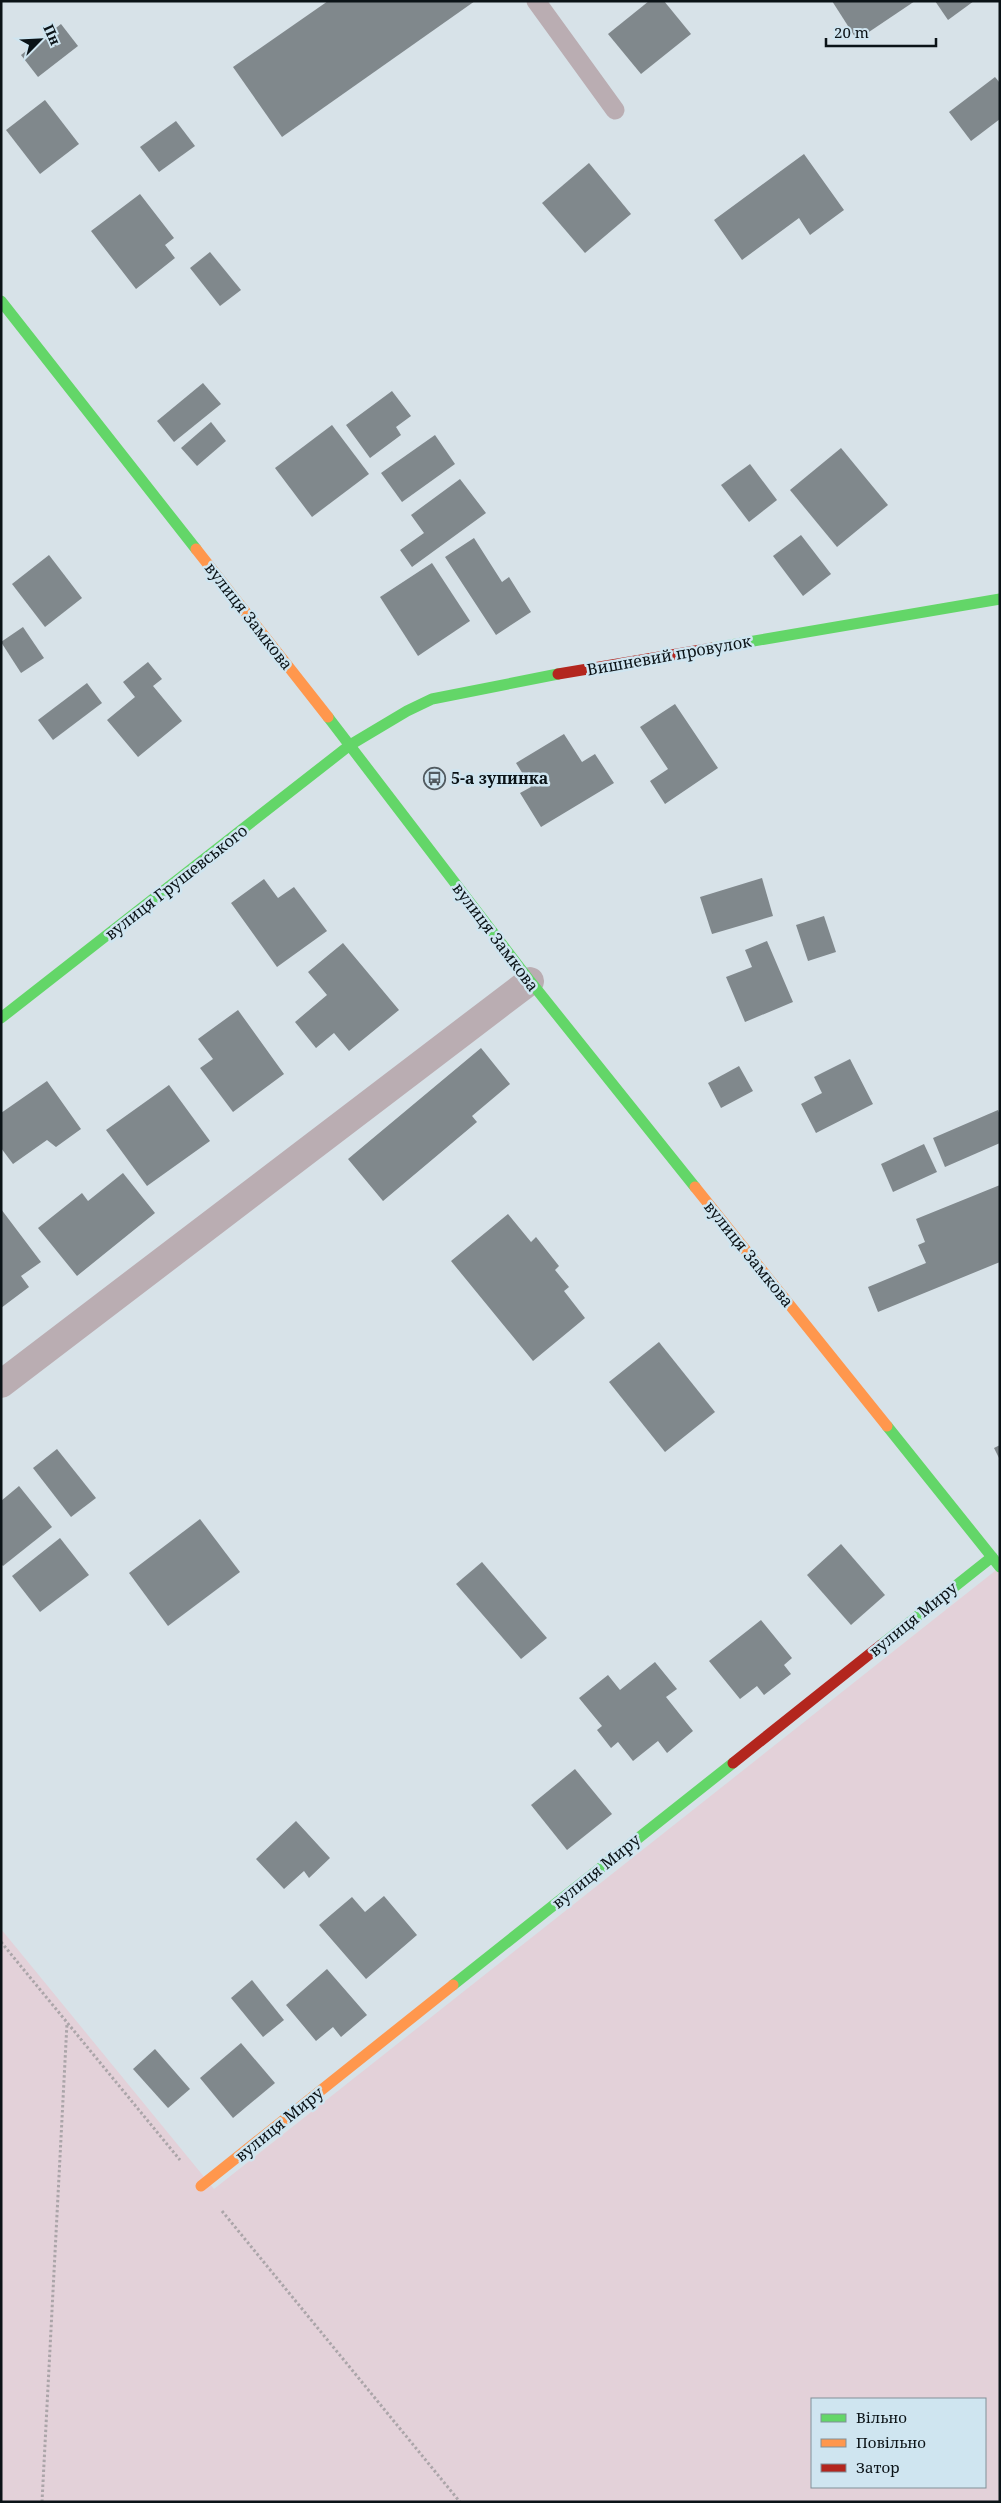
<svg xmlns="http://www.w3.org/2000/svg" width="1001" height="2503" viewBox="0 0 1001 2503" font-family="'Noto Serif',serif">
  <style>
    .green { fill: #e3d1d9; fill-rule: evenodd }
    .building { fill: #80888c }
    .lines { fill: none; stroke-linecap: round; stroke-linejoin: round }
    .path { stroke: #aba5a9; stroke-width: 3; stroke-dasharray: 2.5 2.5; stroke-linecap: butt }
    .lane { stroke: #baadb2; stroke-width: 19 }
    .street { stroke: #baadb2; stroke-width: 28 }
    .fast { stroke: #63d668; stroke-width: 11 }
    .slow { stroke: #ff974d; stroke-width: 11 }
    .jam { stroke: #b3261e; stroke-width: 11 }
    .labels { text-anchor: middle; stroke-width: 5; stroke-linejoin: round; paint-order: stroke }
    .street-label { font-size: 16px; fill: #0b1317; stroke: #cfe5f0 }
    .poi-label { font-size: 16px; font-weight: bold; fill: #0b1317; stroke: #cfe5f0; text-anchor: start }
  </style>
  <rect width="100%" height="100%" fill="#d7e2e8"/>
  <path class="green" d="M1000,1567v935h-999v-573l213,260zM812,2399h173v88h-173z"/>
  <g class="building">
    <path d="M328,1h147l-193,136 -49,-70z"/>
    <path d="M649,1h15l27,33 -50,40 -33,-40z"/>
    <path d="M832,1h83l-58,39z"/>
    <path d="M935,1h39l-26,19z"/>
    <path d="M61,24l17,22 -40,31 -17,-22z"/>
    <path d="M995,77l5,6v36l-29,22 -22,-29z"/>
    <path d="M45,100l34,44 -39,30 -34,-44z"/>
    <path d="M176,121l19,25 -36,26 -19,-25z"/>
    <path d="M804,154l40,56 -34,25 -11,-17 -57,42 -28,-40z"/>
    <path d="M589,163l42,51 -46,39 -43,-50z"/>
    <path d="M140,194l34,44 -9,7 10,13 -39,31 -45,-58z"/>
    <path d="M210,252l31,38 -21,16 -30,-38z"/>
    <path d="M203,383l18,21 -47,38 -17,-21z"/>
    <path d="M392,391l19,25 -15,11 5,8 -31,23 -24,-33z"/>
    <path d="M211,422l15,19 -29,25 -16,-18z"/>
    <path d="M332,425l37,49 -57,43 -37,-49z"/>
    <path d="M435,435l20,29 -53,38 -21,-29z"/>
    <path d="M841,448l47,57 -51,42 -47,-57z"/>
    <path d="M750,464l27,36 -28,22 -28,-37z"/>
    <path d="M460,479l26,34 -74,54 -12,-17 24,-17 -13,-18z"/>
    <path d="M801,535l30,39 -28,22 -30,-40z"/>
    <path d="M474,538l28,44 7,-5 22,35 -35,23 -51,-78z"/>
    <path d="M49,555l33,43 -37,29 -33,-43z"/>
    <path d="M432,563l38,58 -52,35 -38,-59z"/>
    <path d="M23,627l21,31 -23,15 -20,-31z"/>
    <path d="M148,662l14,17 -9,7 29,35 -44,36 -31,-37 28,-23 -12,-15z"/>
    <path d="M87,683l15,20 -49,37 -15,-20z"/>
    <path d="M675,704l43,64 -53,36 -15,-23 18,-12 -28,-42z"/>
    <path d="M564,734l18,28 13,-8 19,29 -73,44 -21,-34 11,-6 -15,-24z"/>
    <path d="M762,878l11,38 -61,18 -12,-37z"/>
    <path d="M264,879l14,19 16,-11 33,44 -50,36 -46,-64z"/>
    <path d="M824,916l12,36 -28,9 -12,-36z"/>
    <path d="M767,941l26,61 -48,20 -19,-45 26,-10 -7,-17z"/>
    <path d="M343,943l56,67 -50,41 -15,-18 -18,15 -21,-26 32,-27 -19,-23z"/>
    <path d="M238,1010l46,64 -51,38 -33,-44 13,-9 -15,-20z"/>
    <path d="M481,1048l29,36 -38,32 5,6 -94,79 -35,-42z"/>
    <path d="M850,1059l23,45 -57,29 -15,-29 21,-11 -8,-16z"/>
    <path d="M739,1066l14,25 -32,17 -13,-25z"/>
    <path d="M47,1081l34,48 -25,18 -9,-7 -34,24 -12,-16v-35z"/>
    <path d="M169,1085l41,56 -63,45 -41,-56z"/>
    <path d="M998,1110l2,5v28l-55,24 -12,-29z"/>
    <path d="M924,1144l13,28 -44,20 -12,-28z"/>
    <path d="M123,1173l32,40 -78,63 -39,-48 44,-35 6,8z"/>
    <path d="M1000,1185v77l-122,50 -10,-25 58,-24 -8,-18 7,-3 -9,-23z"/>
    <path d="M1,1209l40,53 -20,14 8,11 -28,21z"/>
    <path d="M508,1214l23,28 5,-5 23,29 -4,4 14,17 -5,4 21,27 -52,43 -82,-100z"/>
    <path d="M659,1342l56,70 -50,40 -56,-70z"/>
    <path d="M1000,1445v15l-6,-12z"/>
    <path d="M57,1449l39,49 -25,19 -38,-49z"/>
    <path d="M19,1486l33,41 -49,39 -2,-2v-63z"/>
    <path d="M200,1519l40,53 -72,54 -39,-53z"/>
    <path d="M60,1538l29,37 -49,37 -28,-36z"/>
    <path d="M841,1544l44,51 -34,30 -44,-50z"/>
    <path d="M482,1562l65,76 -26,21 -65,-75z"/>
    <path d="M761,1620l31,38 -8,7 7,9 -27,21 -7,-9 -17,13 -31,-38z"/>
    <path d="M655,1662l22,27 -11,8 27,34 -26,22 -9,-12 -25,20 -15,-19 -7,6 -14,-18 5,-4 -23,-28 29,-23 12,15z"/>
    <path d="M575,1769l37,45 -45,36 -36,-45z"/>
    <path d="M296,1821l34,37 -21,20 -5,-7 -20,18 -28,-30z"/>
    <path d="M384,1896l33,39 -51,44 -47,-54 33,-28 13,15z"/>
    <path d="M327,1969l40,46 -26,22 -8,-10 -17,14 -30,-36z"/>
    <path d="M252,1980l32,40 -21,17 -32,-39z"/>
    <path d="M241,2043l34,40 -42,35 -33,-40z"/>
    <path d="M155,2049l35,40 -22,19 -35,-39z"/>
  </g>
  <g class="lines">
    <g class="path">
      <path d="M1,1942l179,218"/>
      <path d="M222,2211l238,291"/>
      <path d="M42,2502l25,-479"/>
    </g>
    <path class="lane" d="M536,1l79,109"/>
    <path class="street" d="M1,1384l529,-403"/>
    <g class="fast">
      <path d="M1,301l195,248"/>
      <path d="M713,648l287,-49"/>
      <path d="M328,717l202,264 165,206"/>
      <path d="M1,1018l349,-273 57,-34 25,-12 126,-25"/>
      <path d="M887,1426l113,141"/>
      <path d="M881,1645l111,-88"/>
      <path d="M453,1985l280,-222"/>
    </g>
    <g class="slow">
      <path d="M196,549l132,168"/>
      <path d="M695,1187l192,239"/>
      <path d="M201,2186l252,-201"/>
    </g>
    <g class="jam">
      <path d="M558,674l155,-26"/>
      <path d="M733,1763l148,-118"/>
    </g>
  </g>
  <defs>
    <symbol id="bus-ring" viewBox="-11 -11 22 22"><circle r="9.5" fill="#cfe5f0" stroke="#525b60" stroke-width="1.5"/><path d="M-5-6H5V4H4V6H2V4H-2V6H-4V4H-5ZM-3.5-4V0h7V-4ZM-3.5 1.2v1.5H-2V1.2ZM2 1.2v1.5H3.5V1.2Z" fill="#525b60"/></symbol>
  </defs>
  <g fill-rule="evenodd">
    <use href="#bus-ring" x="422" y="766" width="25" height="25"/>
  </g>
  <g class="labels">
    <g class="street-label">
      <text transform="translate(249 616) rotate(52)" y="6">вулиця Замкова</text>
      <text transform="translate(669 655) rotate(-10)" y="6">Вишневий провулок</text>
      <text transform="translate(176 882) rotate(-38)" y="6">вулиця Грушевського</text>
      <text transform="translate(496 937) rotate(53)" y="6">вулиця Замкова</text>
      <text transform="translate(749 1254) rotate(51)" y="6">вулиця Замкова</text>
      <text transform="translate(913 1619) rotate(-39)" y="6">вулиця Миру</text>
      <text transform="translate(596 1871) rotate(-39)" y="6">вулиця Миру</text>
      <text transform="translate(279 2124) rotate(-39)" y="6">вулиця Миру</text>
    </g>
    <g class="poi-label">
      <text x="451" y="784">5-а зупинка</text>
    </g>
  </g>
  <rect width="1001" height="2503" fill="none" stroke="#0b1317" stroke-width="5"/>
  <rect x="811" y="2398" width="175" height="90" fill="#cfe5f0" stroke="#819199"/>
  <rect x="821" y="2414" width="25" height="8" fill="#63d668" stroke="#819199"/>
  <text x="856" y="2423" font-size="15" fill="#0b1317">Вільно</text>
  <rect x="821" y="2439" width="25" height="8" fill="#ff974d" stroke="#819199"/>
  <text x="856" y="2448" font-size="15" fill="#0b1317">Повільно</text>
  <rect x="821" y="2464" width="25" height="8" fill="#b3261e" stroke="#819199"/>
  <text x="856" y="2473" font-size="15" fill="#0b1317">Затор</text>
  <g transform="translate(40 40) rotate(66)" stroke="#cfe5f0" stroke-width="4" paint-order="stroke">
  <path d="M0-4L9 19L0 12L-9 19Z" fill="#0b1317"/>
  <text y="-8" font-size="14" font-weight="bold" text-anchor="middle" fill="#0b1317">Пн</text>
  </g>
  <path d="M826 38v8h110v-8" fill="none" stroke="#0b1317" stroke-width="2.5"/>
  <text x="834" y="38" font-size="15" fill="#0b1317" stroke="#cfe5f0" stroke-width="4" paint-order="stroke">20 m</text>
</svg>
